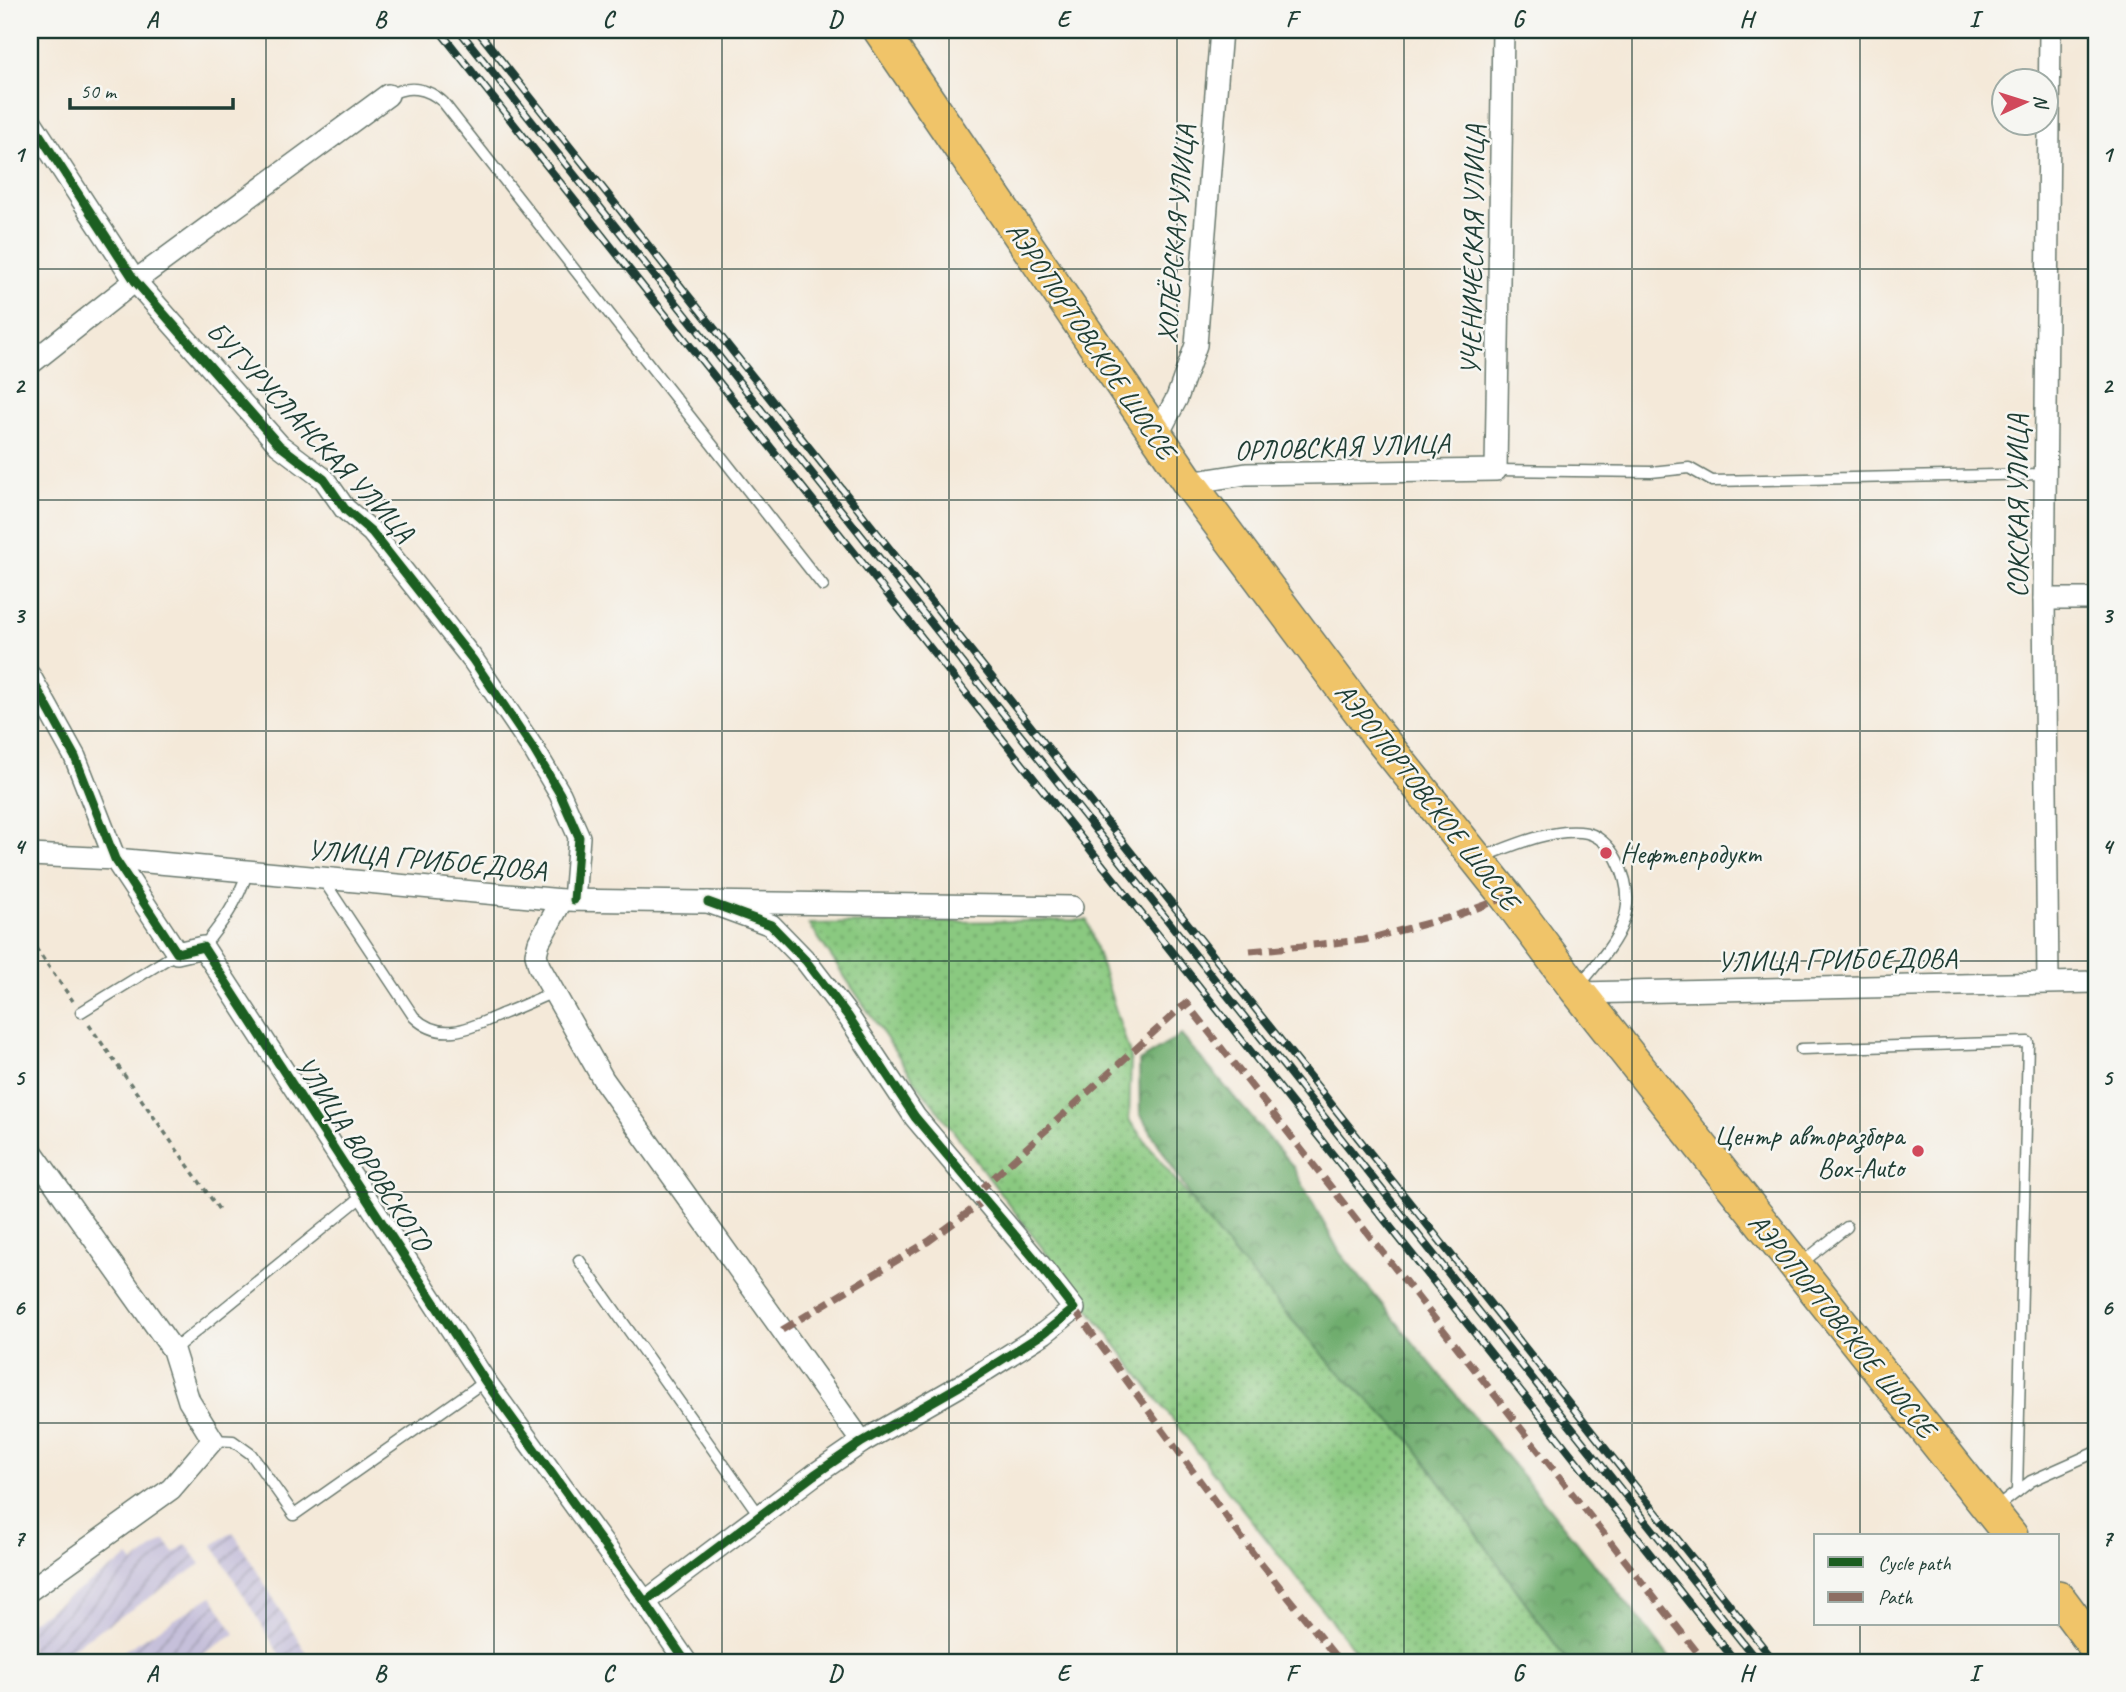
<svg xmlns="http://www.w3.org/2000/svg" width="2126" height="1692" viewBox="0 0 2126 1692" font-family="Caveat,sans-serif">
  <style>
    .industrial { fill: url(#industrial-furrows) }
    .grass { fill: url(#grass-dots); stroke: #54835a; stroke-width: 2 }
    .forest { fill: url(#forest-crowns); stroke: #477551; stroke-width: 2 }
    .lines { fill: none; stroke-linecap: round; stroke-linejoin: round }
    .lane-casing { stroke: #6a796e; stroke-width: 13 }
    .street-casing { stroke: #6a796e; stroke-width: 24 }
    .primary-casing { stroke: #6a796e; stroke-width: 36 }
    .path { stroke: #6a796e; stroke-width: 3.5; stroke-dasharray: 5 5; stroke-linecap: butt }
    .lane { stroke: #fff; stroke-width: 10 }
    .street { stroke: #fff; stroke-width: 21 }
    .primary { stroke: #f0c469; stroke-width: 33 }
    .rail-casing { stroke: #1f3d34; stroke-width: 8 }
    .rail { stroke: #f6f6f2; stroke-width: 5; stroke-dasharray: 16; stroke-linecap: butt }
    .quiet { stroke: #8d6e63; stroke-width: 7; stroke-dasharray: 14 7; stroke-linecap: butt }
    .cycleway-casing { stroke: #f6f6f2; stroke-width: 13 }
    .cycleway { stroke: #1b5e20; stroke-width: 9 }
    .grid { fill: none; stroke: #1f3d34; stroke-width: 2; stroke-opacity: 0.55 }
    .poi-dot { fill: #d1495b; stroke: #f6f6f2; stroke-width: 2.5 }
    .labels { text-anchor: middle; stroke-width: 5; stroke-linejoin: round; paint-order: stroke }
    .street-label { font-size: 28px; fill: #1f3d34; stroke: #f6f6f2 }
    .poi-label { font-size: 28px; fill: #1f3d34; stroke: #f6f6f2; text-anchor: start }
    .neatline { fill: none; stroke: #1f3d34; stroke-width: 2.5 }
    .grid-label { font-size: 23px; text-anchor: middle; font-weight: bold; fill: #1f3d34 }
  </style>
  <defs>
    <pattern id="industrial-furrows" width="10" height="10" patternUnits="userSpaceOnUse" patternTransform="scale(1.75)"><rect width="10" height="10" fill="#c6c0da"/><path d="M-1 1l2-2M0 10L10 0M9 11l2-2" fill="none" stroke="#a09db2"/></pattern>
    <pattern id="grass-dots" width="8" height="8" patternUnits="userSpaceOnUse" patternTransform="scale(1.75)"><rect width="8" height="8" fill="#8ac980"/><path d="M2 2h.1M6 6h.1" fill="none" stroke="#70a46a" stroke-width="1.8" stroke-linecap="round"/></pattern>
    <pattern id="forest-crowns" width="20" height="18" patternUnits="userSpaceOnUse" patternTransform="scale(1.75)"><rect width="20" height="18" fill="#6fad6e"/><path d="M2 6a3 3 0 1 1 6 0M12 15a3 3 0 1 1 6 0" fill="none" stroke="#5b8e5b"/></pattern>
  </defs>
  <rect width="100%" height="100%" fill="#f6f6f2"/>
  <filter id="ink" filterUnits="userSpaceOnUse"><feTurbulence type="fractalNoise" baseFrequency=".0143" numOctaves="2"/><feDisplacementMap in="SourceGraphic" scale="14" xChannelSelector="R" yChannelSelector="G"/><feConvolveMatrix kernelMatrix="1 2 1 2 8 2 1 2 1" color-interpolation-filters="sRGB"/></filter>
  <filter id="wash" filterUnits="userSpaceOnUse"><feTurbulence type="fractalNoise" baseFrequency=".00686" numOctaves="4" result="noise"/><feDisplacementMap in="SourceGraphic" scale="28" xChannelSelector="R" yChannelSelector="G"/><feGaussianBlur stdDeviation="1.57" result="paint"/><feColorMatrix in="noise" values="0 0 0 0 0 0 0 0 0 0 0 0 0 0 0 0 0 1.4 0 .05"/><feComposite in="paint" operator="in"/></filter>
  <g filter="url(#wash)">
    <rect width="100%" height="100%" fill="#f4e9d9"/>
    <g class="industrial">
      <path d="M233,1532l79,130h-28l-71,-117z"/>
      <path d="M165,1540l9,13 12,-9 15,20 -151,98h-20v-40l99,-65 4,6z"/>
      <path d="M212,1596l23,38 -45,28h-84z"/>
    </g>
    <path class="grass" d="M1087,920l44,138 -2,62 70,91 40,49 94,106 77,74 158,222h-204l-159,-200 -289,-380 -107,-158z"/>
    <path class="forest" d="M1181,1035l111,130 48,88 294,359 39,50h-105l-158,-222 -77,-74 -94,-106 -40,-49 -59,-97 -1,-53z"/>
  </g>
  <g filter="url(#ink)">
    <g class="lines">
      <defs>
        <g id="lane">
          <path d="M388,95c21,-10 38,-8 55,7l380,484"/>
          <path d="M1496,470l155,2 38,-4 23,13 333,-7"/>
          <path d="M1483,857c29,-11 66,-28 98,-25 16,1 29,14 36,28 28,55 -6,86 -39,127"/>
          <path d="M322,878l92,139c28,27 58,10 88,-3 18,-7 35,-15 52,-22"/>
          <path d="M203,947c22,-28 33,-42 45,-76"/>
          <path d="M81,1012l96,-59"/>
          <path d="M1801,1049l227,-7 -11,450"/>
          <path d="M579,1260l181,256"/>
          <path d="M1799,1265l48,-38"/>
          <path d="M173,1350l192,-156"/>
          <path d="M213,1440l20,1 18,13 43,61 191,-134"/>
          <path d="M1996,1508l35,-27 65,-29"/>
        </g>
        <g id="street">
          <path d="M30,120l105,161 144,164 45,34 21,30 27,23 101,128 61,90 26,44 19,43 -5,63"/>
          <path d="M30,364l105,-83 253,-186"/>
          <path d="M1157,436l20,-38 19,-53 25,-315"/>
          <path d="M1189,483l57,-9 250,-4 7,-440"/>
          <path d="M2044,599h52"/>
          <path d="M30,676l45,81 40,102 62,94 26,-6 282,434 160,221 41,60"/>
          <path d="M30,855l85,4 447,41 510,7"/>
          <path d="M562,900l-23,42 -3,12 3,12 64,113 259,363"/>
          <path d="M2048,982l-4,-383 6,-569"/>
          <path d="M1579,993l517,-11"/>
          <path d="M30,1149l143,201 16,51 24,39 -42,49 -141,101"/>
          <path d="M645,1602l169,-127 48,-33 108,-62 74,-47 30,-24 -35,-45 -124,-147 -67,-101 -42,-55 -35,-36 -63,-23"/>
        </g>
        <g id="primary">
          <path d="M880,30l309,453 188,251 130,163 69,92 435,547"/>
          <path d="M2058,1597l38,51"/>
        </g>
      </defs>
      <use href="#lane" class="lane-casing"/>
      <use href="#street" class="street-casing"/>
      <use href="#primary" class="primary-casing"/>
      <g class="path">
        <path d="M30,940l43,61"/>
        <path d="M89,1025l131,186"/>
      </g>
      <use href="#lane" class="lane"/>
      <use href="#street" class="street"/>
      <use href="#primary" class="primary"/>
      <defs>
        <g id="rail">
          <path d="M439,30l1297,1632"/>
          <path d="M459,30l1299,1632"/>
          <path d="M477,30l1298,1632"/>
        </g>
      </defs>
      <use href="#rail" class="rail-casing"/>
      <use href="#rail" class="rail"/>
      <g class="quiet">
        <path d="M1250,951l114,-11 94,-25 49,-18"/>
        <path d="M978,1192l208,-189 519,659"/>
        <path d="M1074,1309l181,247 85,106"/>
        <path d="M782,1330l147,-89 56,-41"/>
      </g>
      <defs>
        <g id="cycleway">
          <path d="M30,120l105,161 144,164 45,34 21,30 27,23 101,128 61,90 26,44 19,43 -5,63"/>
          <path d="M30,676l45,81 40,102 62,94 26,-6 282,434 160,221 41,60"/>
          <path d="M645,1602l169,-127 48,-33 108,-62 74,-47 30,-24 -35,-45 -124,-147 -67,-101 -42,-55 -35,-36 -63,-23"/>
        </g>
      </defs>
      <use href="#cycleway" class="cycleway-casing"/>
      <use href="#cycleway" class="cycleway"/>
    </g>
  </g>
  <path class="grid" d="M266,30v1632M494,30v1632M722,30v1632M949,30v1632M1177,30v1632M1404,30v1632M1632,30v1632M1860,30v1506M30,269h2066M30,500h2066M30,731h2066M30,961h2066M30,1192h2066M30,1423h2066M1860,1624v38"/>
  <g class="poi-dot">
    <circle cx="1606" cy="853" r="7"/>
    <circle cx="1918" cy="1151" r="7"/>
  </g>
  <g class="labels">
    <g class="street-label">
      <text transform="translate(1175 234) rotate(-85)" y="10">ХОПЁРСКАЯ УЛИЦА</text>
      <text transform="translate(1472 250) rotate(-89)" y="10">УЧЕНИЧЕСКАЯ УЛИЦА</text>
      <text transform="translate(1092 340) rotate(56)" y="10">АЭРОПОРТОВСКОЕ ШОССЕ</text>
      <text transform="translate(311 431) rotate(47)" y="10">БУГУРУСЛАНСКАЯ УЛИЦА</text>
      <text transform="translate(1342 446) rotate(-2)" y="10">ОРЛОВСКАЯ УЛИЦА</text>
      <text transform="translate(2017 506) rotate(-90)" y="10">СОКСКАЯ УЛИЦА</text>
      <text transform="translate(1428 796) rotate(52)" y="10">АЭРОПОРТОВСКОЕ ШОССЕ</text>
      <text transform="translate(427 859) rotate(5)" y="10">УЛИЦА ГРИБОЕДОВА</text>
      <text transform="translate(1837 959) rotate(-1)" y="10">УЛИЦА ГРИБОЕДОВА</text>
      <text transform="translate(364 1153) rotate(57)" y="10">УЛИЦА ВОРОВСКОГО</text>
      <text transform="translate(1843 1325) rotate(51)" y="10">АЭРОПОРТОВСКОЕ ШОССЕ</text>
    </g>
    <g class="poi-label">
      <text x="1620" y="863">Нефтепродукт</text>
      <text x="1904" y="1145" text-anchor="end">Центр авторазбора<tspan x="1904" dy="32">Box-Auto</tspan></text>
    </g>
  </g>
  <rect width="2126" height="1692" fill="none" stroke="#f6f6f2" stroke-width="77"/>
  <rect x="1814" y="1534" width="245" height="91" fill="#f6f6f2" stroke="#a0aca6" stroke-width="2"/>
  <rect x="1828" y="1557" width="35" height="10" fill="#1b5e20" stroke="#a0aca6" stroke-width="2"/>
  <text x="1878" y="1570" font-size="21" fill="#1f3d34">Cycle path</text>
  <rect x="1828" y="1592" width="35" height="10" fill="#8d6e63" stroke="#a0aca6" stroke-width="2"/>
  <text x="1878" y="1604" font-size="21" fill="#1f3d34">Path</text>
  <g transform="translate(2025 102) rotate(86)"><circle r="33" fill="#f6f6f2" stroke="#a0aca6" stroke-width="2"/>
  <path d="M0-5L12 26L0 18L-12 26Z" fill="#d1495b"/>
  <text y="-10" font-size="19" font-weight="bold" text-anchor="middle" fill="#1f3d34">N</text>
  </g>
  <path d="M70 98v10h163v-10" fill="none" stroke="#1f3d34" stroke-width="3.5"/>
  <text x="80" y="98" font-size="21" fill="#1f3d34" stroke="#f6f6f2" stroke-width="5" paint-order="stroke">50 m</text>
  <rect x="38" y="38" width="2050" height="1616" class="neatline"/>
  <g class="grid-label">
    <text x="152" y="27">A</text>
    <text x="380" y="27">B</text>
    <text x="608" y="27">C</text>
    <text x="835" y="27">D</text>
    <text x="1063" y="27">E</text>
    <text x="1291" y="27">F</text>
    <text x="1518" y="27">G</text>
    <text x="1746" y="27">H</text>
    <text x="1974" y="27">I</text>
    <text x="19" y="162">1</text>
    <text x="2107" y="162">1</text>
    <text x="19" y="393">2</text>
    <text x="2107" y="393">2</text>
    <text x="19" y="623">3</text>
    <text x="2107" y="623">3</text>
    <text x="19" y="854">4</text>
    <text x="2107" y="854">4</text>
    <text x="19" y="1085">5</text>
    <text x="2107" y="1085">5</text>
    <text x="19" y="1315">6</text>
    <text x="2107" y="1315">6</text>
    <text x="19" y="1546">7</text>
    <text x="2107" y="1546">7</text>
    <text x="152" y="1681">A</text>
    <text x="380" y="1681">B</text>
    <text x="608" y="1681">C</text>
    <text x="835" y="1681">D</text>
    <text x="1063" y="1681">E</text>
    <text x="1291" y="1681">F</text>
    <text x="1518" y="1681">G</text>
    <text x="1746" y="1681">H</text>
    <text x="1974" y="1681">I</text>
  </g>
</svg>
